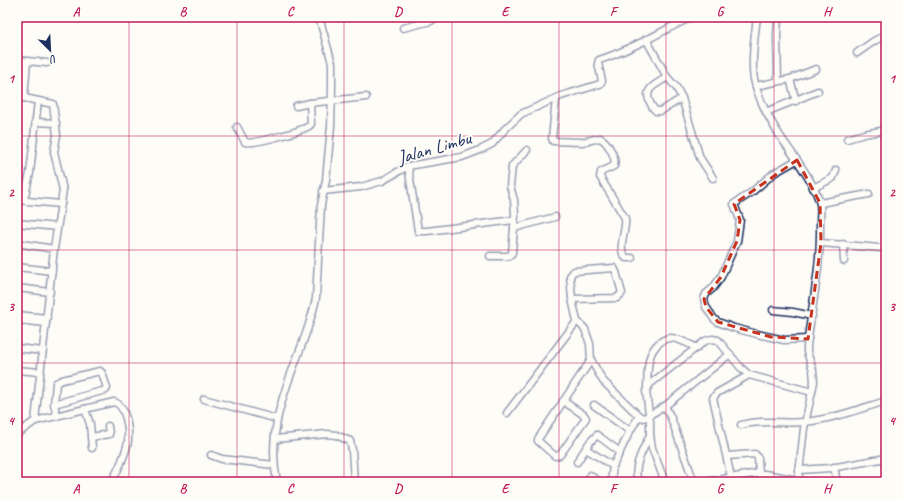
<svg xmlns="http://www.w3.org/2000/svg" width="903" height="499" viewBox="0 0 903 499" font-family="Caveat,sans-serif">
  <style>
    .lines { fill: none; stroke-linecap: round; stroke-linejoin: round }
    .minor-casing { stroke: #1b2f5e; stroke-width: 9 }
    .minor { stroke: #fdfcf7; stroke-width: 6 }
    .marked { fill: none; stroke: #c8321e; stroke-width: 3; stroke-dasharray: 8 5; stroke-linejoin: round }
    .grid { fill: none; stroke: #c2185b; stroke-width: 1; stroke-opacity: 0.55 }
    .labels { text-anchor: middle; stroke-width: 4; stroke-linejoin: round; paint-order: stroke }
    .street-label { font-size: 19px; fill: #1b2f5e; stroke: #fdfcf7 }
    .neatline { fill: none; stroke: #c2185b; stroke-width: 1.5 }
    .grid-label { font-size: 13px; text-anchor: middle; font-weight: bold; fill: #c2185b }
  </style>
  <rect width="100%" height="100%" fill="#fdfcf7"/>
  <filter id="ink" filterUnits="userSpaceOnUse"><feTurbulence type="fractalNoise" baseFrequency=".025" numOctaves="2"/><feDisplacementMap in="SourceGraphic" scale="8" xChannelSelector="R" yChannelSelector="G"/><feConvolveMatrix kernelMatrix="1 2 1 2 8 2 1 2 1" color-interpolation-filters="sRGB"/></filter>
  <g filter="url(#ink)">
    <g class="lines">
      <defs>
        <g id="minor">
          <path d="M757,17c-2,17 -5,35 -4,52 0,23 20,58 34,77 10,14 29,40 33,58 1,6 0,14 0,21 1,41 -8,80 -13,121v6l6,18 1,12 -10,46 -6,54"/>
          <path d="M777,17h1l-1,19 1,45"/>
          <path d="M403,28l28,-7 6,-4"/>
          <path d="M646,39l21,38c-7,6 -23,10 -18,23 2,5 3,8 7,11h5l21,-13"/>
          <path d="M857,53l17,-12 12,-6"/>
          <path d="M17,60l30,3"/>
          <path d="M667,77l9,10 6,11 18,60 13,20"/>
          <path d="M790,79l6,22"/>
          <path d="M756,86l34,-7 26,-10"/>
          <path d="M17,98h7l3,-36"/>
          <path d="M24,98l29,6 4,31 -3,17 9,38 -9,59 -19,172"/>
          <path d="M556,99l-4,39 1,3 29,1 18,-4c7,3 17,20 14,28l-13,6 -1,5 25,41c2,13 -9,30 1,40h6"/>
          <path d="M296,106l14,-3"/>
          <path d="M766,112l52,-21"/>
          <path d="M35,122l21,1"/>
          <path d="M237,127l8,15c7,3 56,-11 64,-16l2,-2 -1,-21 56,-6"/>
          <path d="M847,139l17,-5 22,-4"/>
          <path d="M797,160l-23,13 -22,19 -18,12 6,16 -3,21 -16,36 -8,11 -7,6 -2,5 2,8 8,12 4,3 16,6 23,6 27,6 24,-1"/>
          <path d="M408,166l10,65h9l87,-11"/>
          <path d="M813,188l20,-10 3,-8"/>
          <path d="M323,191l38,-4 21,-6 26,-15 54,-9 18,-7 12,-6 13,-15 16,-15 40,-18 39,-12 2,-3 -4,-18 1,-3c33,-10 62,-29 93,-43"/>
          <path d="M17,200l44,4"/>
          <path d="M24,200l6,-27 8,-72"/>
          <path d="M820,203l49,-9"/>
          <path d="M17,223l40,4"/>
          <path d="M514,228l41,-11"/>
          <path d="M17,243l37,6"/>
          <path d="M821,243l59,5 6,-3"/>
          <path d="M843,244l1,17"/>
          <path d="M490,256h19l3,-3 3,-38 -1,-15 -4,-14 2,-20 15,-16"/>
          <path d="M17,267l35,4"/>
          <path d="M17,288l33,4"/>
          <path d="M572,299l45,-1 5,-5 -6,-21 -2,-4 -40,3 -4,5 2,23 5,22"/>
          <path d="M773,310l20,2 19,4"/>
          <path d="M17,315l30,3"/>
          <path d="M17,320l29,3"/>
          <path d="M17,348l26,3"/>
          <path d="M17,370l23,2"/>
          <path d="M647,387c1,-15 -1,-33 12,-44 4,-3 7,-5 11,-5 9,0 19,6 27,10"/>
          <path d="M204,399l73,20"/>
          <path d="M563,401l21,14 2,3 -26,37 -5,1 -17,-15v-2l53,-79"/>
          <path d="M54,404l52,-14 1,-2 -5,-15 -2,-2 -38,9 -6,3 -2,21 3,12"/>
          <path d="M594,405l36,26"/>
          <path d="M665,406l65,-52"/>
          <path d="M85,409l5,15 2,24"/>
          <path d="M507,413l70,-92 8,8 5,15 1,16 12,21 36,35"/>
          <path d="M639,416l4,2 3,-1 19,-11 6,12 23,64"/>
          <path d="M741,425c21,-6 43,-1 64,-3 28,-3 54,-13 81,-21"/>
          <path d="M17,434l18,-13 79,-19c12,3 15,27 14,39 -1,9 -11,33 -17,41"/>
          <path d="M91,437l18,-3 -1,-8"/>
          <path d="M275,439l52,-5 9,1 14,6 2,9 2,32"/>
          <path d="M586,449l27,17"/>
          <path d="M211,455l11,4 52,6"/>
          <path d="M727,456l28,-2 3,4 1,16"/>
          <path d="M577,462l13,-20 7,-7 23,17"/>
          <path d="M834,467l3,15"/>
          <path d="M799,470l32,-2 55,-10"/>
          <path d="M590,475l9,7"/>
          <path d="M731,477l-18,-79 4,-5 32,-18"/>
          <path d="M710,481l43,-7h12l33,6"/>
          <path d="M220,482h2"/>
          <path d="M277,482c-4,-20 -4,-41 0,-61 8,-43 31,-81 39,-123l5,-93 5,-25 5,-54 1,-39v-24l-13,-46"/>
          <path d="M611,482l2,-16 17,-35 9,-15"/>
          <path d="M638,482c-6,-15 6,-34 12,-47"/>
          <path d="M665,482l-13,-34 -2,-13v-13l-4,-31 4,-7 55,-43 7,-2 6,1 23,28 8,7 63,17"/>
        </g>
      </defs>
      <use href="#minor" class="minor-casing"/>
      <use href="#minor" class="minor"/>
    </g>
  </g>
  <path d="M0 0H903V499H0ZM797,160l23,43 1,40 -13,96 -37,-2 -53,-15 -12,-15 -2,-8 17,-22 16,-36 3,-21 -6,-16z" fill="#fdfcf7" fill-opacity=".55" fill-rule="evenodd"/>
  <path class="marked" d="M797,160l23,43 1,40 -13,96 -37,-2 -53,-15 -12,-15 -2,-8 17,-22 16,-36 3,-21 -6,-16z"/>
  <path class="grid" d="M129,17v465M237,17v465M344,17v465M452,17v465M559,17v465M666,17v465M774,17v465M17,136h869M17,250h869M17,363h869"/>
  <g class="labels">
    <g class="street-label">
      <text transform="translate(434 147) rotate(-16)" y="7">Jalan Limbu</text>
    </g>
  </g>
  <rect width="903" height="499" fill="none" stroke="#fdfcf7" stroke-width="44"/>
  <g transform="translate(50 50) rotate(156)" stroke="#fdfcf7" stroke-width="3" paint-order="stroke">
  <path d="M0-3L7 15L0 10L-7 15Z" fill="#1b2f5e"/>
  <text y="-6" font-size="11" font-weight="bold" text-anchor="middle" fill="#1b2f5e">U</text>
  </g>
  <rect x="22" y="22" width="859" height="455" class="neatline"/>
  <g class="grid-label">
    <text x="76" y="16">A</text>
    <text x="183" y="16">B</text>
    <text x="290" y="16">C</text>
    <text x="398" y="16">D</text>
    <text x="505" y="16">E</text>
    <text x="613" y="16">F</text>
    <text x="720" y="16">G</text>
    <text x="827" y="16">H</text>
    <text x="11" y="83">1</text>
    <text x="892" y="83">1</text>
    <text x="11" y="197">2</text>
    <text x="892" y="197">2</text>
    <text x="11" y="311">3</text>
    <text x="892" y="311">3</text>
    <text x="11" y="425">4</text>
    <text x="892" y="425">4</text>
    <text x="76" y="493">A</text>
    <text x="183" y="493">B</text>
    <text x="290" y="493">C</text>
    <text x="398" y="493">D</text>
    <text x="505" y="493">E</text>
    <text x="613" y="493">F</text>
    <text x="720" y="493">G</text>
    <text x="827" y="493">H</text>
  </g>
</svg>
